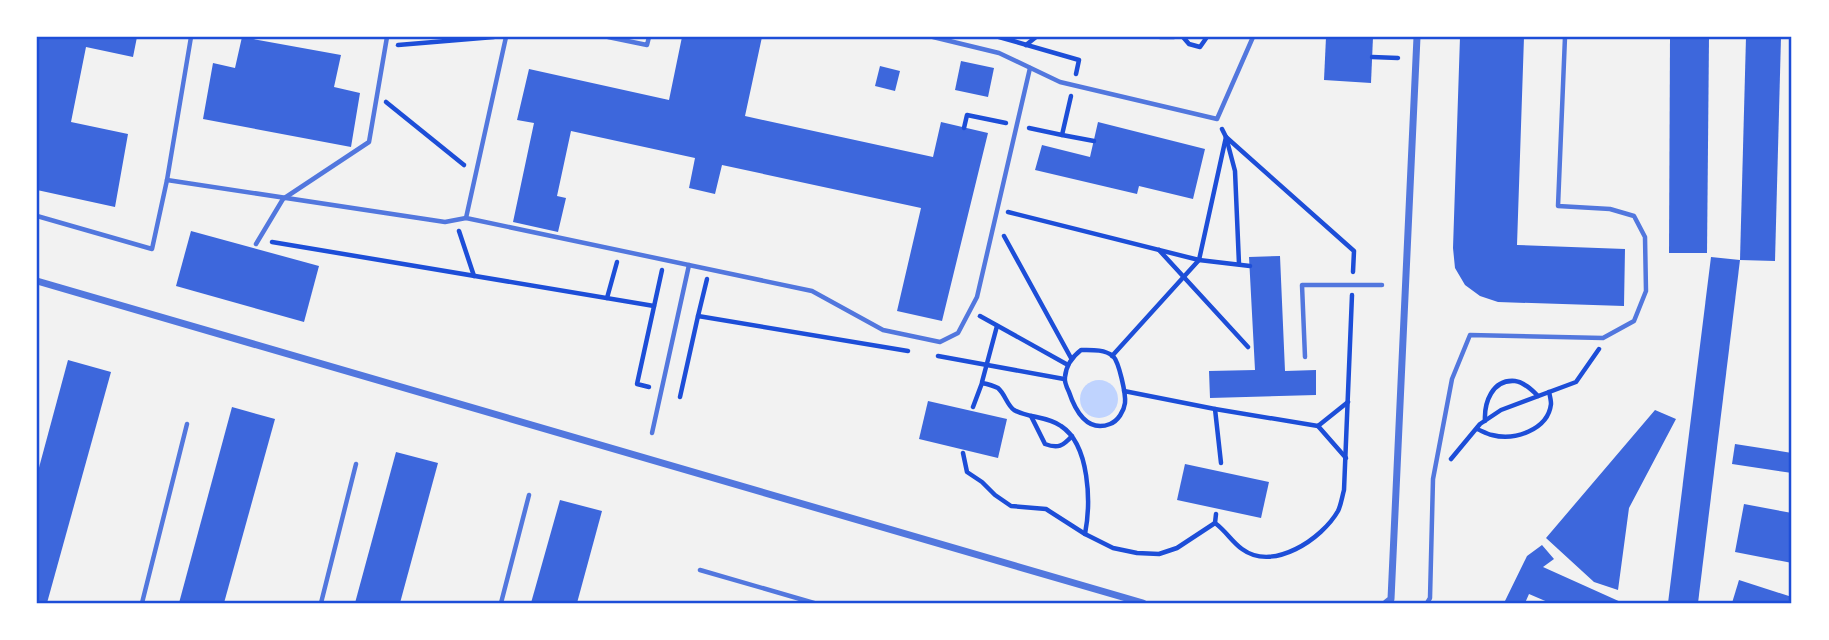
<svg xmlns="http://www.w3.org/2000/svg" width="1829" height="640" viewBox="0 0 1829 640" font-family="Helvetica,sans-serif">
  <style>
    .water { fill: #bfd3fe }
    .building { fill: #3d67dc }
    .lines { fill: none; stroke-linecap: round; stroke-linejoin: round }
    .path { stroke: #1d4ed8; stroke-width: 4.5 }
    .service { stroke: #5277de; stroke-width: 4.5 }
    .minor { stroke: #5277de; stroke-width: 7 }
    .neatline { fill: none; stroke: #1d4ed8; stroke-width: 2.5 }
  </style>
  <rect width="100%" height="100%" fill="#f2f2f2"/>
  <circle class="water" cx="1099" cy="399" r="19"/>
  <g class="building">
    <path d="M37,37h100l-4,20 -47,-10 -15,75 57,12 -13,73 -78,-17z"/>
    <path d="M242,37l99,18 -7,32 26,6 -9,54 -148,-28 10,-56 22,5z"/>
    <path d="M682,37h80l-17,79 188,41 8,-35 47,11 -46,188 -45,-10 24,-103 -199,-43 -7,29 -26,-6 6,-30 -124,-27 -14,65 9,2 -8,34 -45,-10 21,-99 -17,-3 12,-51 140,31z"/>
    <path d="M1326,37h47l-2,46 -47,-3z"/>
    <path d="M1460,37h64l-7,208 108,4 -1,57 -126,-4 -18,-6 -15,-11 -10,-17 -2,-20z"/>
    <path d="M1670,37h39l-2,216h-38z"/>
    <path d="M1746,37h35l-6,224 -35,-1z"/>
    <path d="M961,61l33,7 -6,29 -33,-7z"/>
    <path d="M880,66l20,5 -5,20 -20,-5z"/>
    <path d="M1098,122l107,27 -12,50 -54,-13 -2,8 -102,-24 7,-25 48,12z"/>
    <path d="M191,231l128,35 -15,56 -128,-36z"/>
    <path d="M1280,256l5,115 31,-1v25l-106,3 -1,-27 46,-1 -6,-113z"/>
    <path d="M1711,257l29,3 -42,343h-30z"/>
    <path d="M68,360l43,12 -64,231h-10v-128z"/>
    <path d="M928,401l79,18 -9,39 -79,-19z"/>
    <path d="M232,407l43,12 -51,184h-45z"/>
    <path d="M1655,410l21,9 -47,89 -11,82 -24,-8 -48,-44z"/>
    <path d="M1735,444l57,9v20l-60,-9z"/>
    <path d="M396,452l42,11 -38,140h-45z"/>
    <path d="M1185,464l84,18 -8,36 -84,-18z"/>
    <path d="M560,500l42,11 -25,92h-46z"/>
    <path d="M1744,504l48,9v50l-57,-11z"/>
    <path d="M1542,545l12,14 -11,8 80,36h-73l-21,-9 -4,9h-21l23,-47z"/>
    <path d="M1739,580l53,17v6h-60z"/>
  </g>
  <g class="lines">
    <g class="path">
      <path d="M999,37l80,23 -3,14"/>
      <path d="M1160,37h14"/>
      <path d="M1183,37l6,7 11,3 7,-10"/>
      <path d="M398,45l96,-8"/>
      <path d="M1026,45l10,-8"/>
      <path d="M1372,57l26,1"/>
      <path d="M1071,96l-9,39 32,6"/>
      <path d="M386,102l78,63"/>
      <path d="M964,128l3,-13 39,8"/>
      <path d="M1029,128l33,7"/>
      <path d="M1222,129l4,8 128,114 -1,21"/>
      <path d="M1226,137l9,34 4,93"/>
      <path d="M1008,212l191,48 51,6"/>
      <path d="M459,231l15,45"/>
      <path d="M1004,236l67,122"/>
      <path d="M272,242l382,64"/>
      <path d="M1159,250l89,97"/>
      <path d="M607,298l10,-36"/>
      <path d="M698,316l9,-37"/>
      <path d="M980,316l88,49"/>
      <path d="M1081,350c10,0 23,-1 32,6 6,6 13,38 12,47 -1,8 -7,18 -15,21 -23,9 -35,-14 -41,-32 -2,-4 -5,-10 -4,-15 1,-12 7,-20 16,-27z"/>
      <path d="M938,356l126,23"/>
      <path d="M1112,356l87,-96 27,-123"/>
      <path d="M982,382l15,-56"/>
      <path d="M649,387l-12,-3 25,-114"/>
      <path d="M1124,391l91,18 6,54"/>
      <path d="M680,397l18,-81 210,35"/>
      <path d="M973,407l9,-24c5,1 12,3 16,5 7,6 9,17 16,22 14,8 33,6 47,16 29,19 30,77 24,108"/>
      <path d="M1215,409l103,17 30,-24"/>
      <path d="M1031,416l14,28c13,5 18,2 27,-8"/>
      <path d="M1485,421c-1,-18 7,-42 30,-40 9,1 17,9 23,15"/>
      <path d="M1318,426l28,32"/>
      <path d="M1477,429c5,2 10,5 15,6 22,6 56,-5 59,-31 0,-4 -1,-8 -2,-12"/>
      <path d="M963,453l4,19 15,10 13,13 16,11 35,3 39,25 28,14 24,5 22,1 18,-6 38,-25"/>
      <path d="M1451,459l29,-35 21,-14 75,-28 23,-33"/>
      <path d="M1216,514l-1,9c11,8 17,19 27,26 31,23 80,-10 96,-38 3,-6 4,-14 6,-21l8,-195"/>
    </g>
    <g class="service">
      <path d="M506,37l-40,181 346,73 71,39 57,12 18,-9 19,-36 53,-229"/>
      <path d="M608,37l39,8 2,-8"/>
      <path d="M933,37l66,16 61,29 157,37 36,-82"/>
      <path d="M167,180l278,42 21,-4"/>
      <path d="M37,216l115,33 15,-69 24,-143"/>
      <path d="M256,244l27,-45 86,-57 18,-105"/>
      <path d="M1305,357l-3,-72h80"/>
      <path d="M652,433l37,-168"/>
      <path d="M700,570l114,33"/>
      <path d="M142,603l45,-179"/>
      <path d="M321,603l35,-139"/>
      <path d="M501,603l28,-108"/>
      <path d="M1427,603l3,-5 3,-119 19,-100 18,-44 133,3 31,-17 12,-30 -1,-54 -11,-21 -24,-7 -52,-3 7,-169"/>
    </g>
    <g class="minor">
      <path d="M37,281l1106,322"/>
      <path d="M1386,603l5,-4 26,-562"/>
    </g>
  </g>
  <rect width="1829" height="640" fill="none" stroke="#ffffff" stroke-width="77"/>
  <rect x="38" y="38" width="1752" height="564" class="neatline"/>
</svg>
